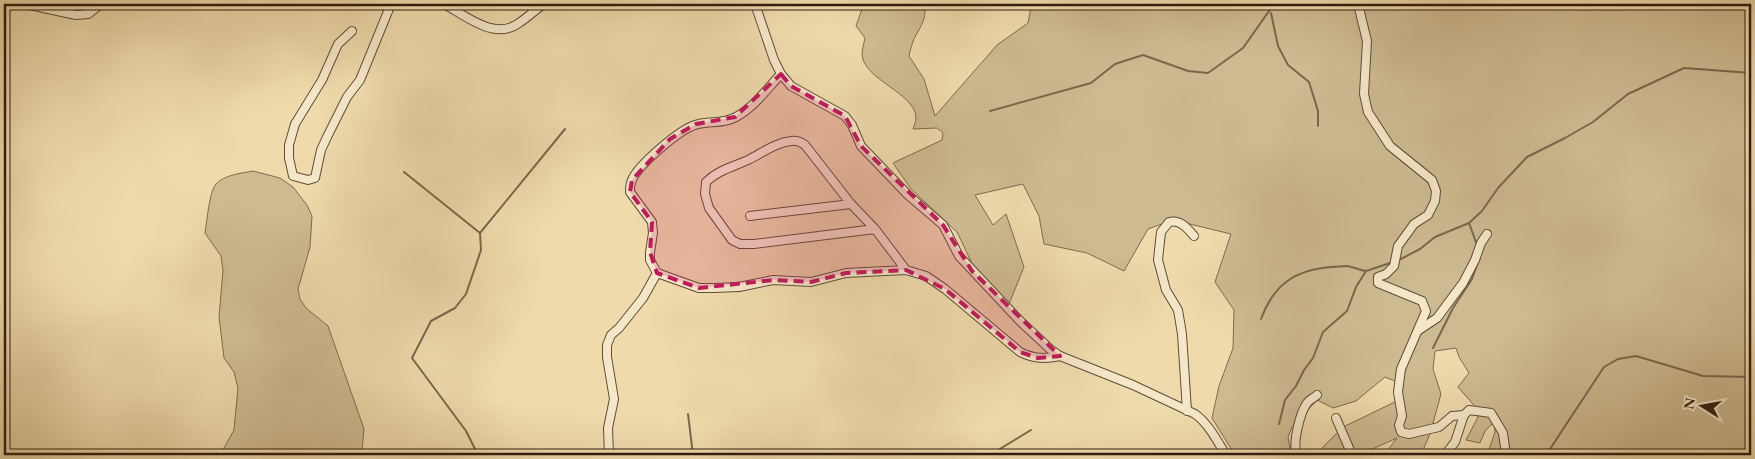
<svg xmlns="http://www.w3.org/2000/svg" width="1755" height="459" viewBox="0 0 1755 459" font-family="'EB Garamond',serif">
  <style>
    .green { fill: #ceba91; stroke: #7f6b51 }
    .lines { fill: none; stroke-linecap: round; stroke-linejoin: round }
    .stream { stroke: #7b674e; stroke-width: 2 }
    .street-casing { stroke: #604c38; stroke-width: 10 }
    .street { stroke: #f4e7c8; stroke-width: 8 }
    .marked { fill: #c2185b; fill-opacity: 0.2; stroke: #c2185b; stroke-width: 4; stroke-dasharray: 10 6; stroke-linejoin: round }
  </style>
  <rect width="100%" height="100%" fill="#eedaab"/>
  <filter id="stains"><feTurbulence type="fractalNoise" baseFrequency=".004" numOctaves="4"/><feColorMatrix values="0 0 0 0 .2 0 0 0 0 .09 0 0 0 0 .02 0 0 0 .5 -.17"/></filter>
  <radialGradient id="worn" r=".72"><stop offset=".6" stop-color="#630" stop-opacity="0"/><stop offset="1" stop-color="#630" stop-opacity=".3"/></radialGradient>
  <g class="green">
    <path d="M860,4h63c6,12 -4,25 -9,35 -2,6 -4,11 -5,17l15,23 11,37 62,-71 31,-22 3,-16 5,-3h715v451h-264l8,-23 -1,-10 -9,9 -5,12 -14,-3 11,-21 2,-8 -21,-24 11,-14 -10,-16 -3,-9 -21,3 -2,18 8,25 -11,40 -7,16 -5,5h-34l13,-17 -38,17h-40l-1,-3 25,-25 52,-25 4,-10 -2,-10 -12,-5 -29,24 -23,7 -16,-8 -25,27 -4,10 2,11 18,4 3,3h-76l-23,-37 7,-32 14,-38 1,-38 -19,-28 16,-48 -58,-14 -25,9 -24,42 -37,-18 -43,-9 -5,-28 -16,-32 -48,11 18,30 13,-11 18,53 -15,37 -33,-32 -19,-40 -46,-43 -18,-26 49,-23 1,-7 -6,-5 -24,1c1,-3 3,-8 3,-11 0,-25 -53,-38 -54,-64 0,-5 2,-11 3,-16l-9,-12 6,-17z"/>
    <path d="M253,171l27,7 13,9 14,18 5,11 -2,31 -12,42 2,10 6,9 22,18 36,103 -2,22 -5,4h-137l14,-25 4,-42 -4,-16 -10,-14 -5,-41 4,-47 -2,-14 -16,-23c2,-11 4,-41 11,-49 8,-9 26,-11 37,-13z"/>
  </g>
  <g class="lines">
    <g class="stream">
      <path d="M1271,13l7,33 10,19 21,17 9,29v15"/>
      <path d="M990,111l101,-28 24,-19 28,-9 45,16 20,2 35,-25 31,-44"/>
      <path d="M404,172l76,61 1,17 -15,44 -11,14 -24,13 -19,37 54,73 12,24"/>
      <path d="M1469,223l8,22"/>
      <path d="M480,233l85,-104"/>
      <path d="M1397,261l23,-12 15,-12 34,-14 13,-12 16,-23 29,-31 38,-19 28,-16 35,-28 56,-26 67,5"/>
      <path d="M1261,319c13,-35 34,-49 70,-52 5,0 11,-1 16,-1 6,1 13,4 19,5"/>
      <path d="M1433,348l20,-40 19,-29 8,-22"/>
      <path d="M688,414l5,41"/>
      <path d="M1279,424l6,-24 11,-14 8,-16 9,-12 10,-26 24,-21 9,-24 10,-16 27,-9"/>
      <path d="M990,455l41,-25"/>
      <path d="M1546,455l58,-88 14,-8 18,-3 67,20 48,1"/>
    </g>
    <defs>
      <g id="street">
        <path d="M25,4l51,11 12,-1 13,-10"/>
        <path d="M444,4c22,12 51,37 75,19 9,-6 16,-13 25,-19"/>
        <path d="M755,4l19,56 7,14 10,12 54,30 7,9 9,21 47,49 35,30 16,31 61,65 30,28 10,7 73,29 62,29c14,10 22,27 31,41"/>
        <path d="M1358,4l9,37 -3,53 4,18 22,34 42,34 4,11 -1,10 -7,14 -14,9 -16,22 -4,20 -8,8 -8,3v6l44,18 4,10 -25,58 -3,23 4,24 -3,9 2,7 8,2 30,-7 13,-11 12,-1"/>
        <path d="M4,8l5,-4h6"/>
        <path d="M352,31l-14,13 -16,36 -27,44 -6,21v13l4,18 15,4 7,-2 6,-28 6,-13 20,-40 13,-17 31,-76"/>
        <path d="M750,216l101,-12"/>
        <path d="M875,229l-121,15h-14l-8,-4 -23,-32 -4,-14 1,-12c12,-12 27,-15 42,-22 14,-7 27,-17 43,-19 6,-1 10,1 14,4l46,59 24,25 31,41"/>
        <path d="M657,273l42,15h15l25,-1 34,-7 38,2 35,-9 60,-3 20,6 19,13 75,63c14,7 25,7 40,4"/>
        <path d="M1419,330l18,-12 26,-35 12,-23 6,-17 6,-9"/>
        <path d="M1187,411l-5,-77 -4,-24 -12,-20 -8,-30 3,-28 8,-10c11,-3 18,6 25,14"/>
        <path d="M1336,418l16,37"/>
        <path d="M609,455l-1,-27 6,-29 -7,-42v-12l4,-10 8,-7 24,-30 14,-25 -7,-13v-8l3,-19 -1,-11 -22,-30c0,-4 0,-8 2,-12 6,-15 47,-50 63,-55 14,-5 26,0 41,-8 18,-10 31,-28 45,-43"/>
        <path d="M1297,455c-5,-11 3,-42 10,-52 2,-3 7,-5 10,-8"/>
        <path d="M1445,455l10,-13 9,-27 5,-5 22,3 12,20 3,22"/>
      </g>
    </defs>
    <use href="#street" class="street-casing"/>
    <use href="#street" class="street"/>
  </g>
  <path class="marked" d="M781,74l10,12 54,30 16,30 82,79 29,46 88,85 -22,2 -18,-6 -75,-63 -39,-19 -60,3 -35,9 -38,-2 -74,8 -42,-15 -7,-21 2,-30 -22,-30 2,-12 38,-41 26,-15 39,-7z"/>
  <rect width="1755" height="459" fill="none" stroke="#eedaab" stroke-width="20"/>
  <rect x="5" y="5" width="1745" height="449" fill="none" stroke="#301c11" stroke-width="2.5"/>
  <rect x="10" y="10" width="1735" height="439" fill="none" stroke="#301c11"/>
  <g transform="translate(1702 406) rotate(281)" stroke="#f4e7c8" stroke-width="4" paint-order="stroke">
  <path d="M0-4L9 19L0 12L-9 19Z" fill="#301c11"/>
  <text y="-8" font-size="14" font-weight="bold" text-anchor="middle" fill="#301c11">N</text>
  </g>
  <rect width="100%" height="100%" filter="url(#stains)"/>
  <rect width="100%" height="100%" fill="url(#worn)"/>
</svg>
